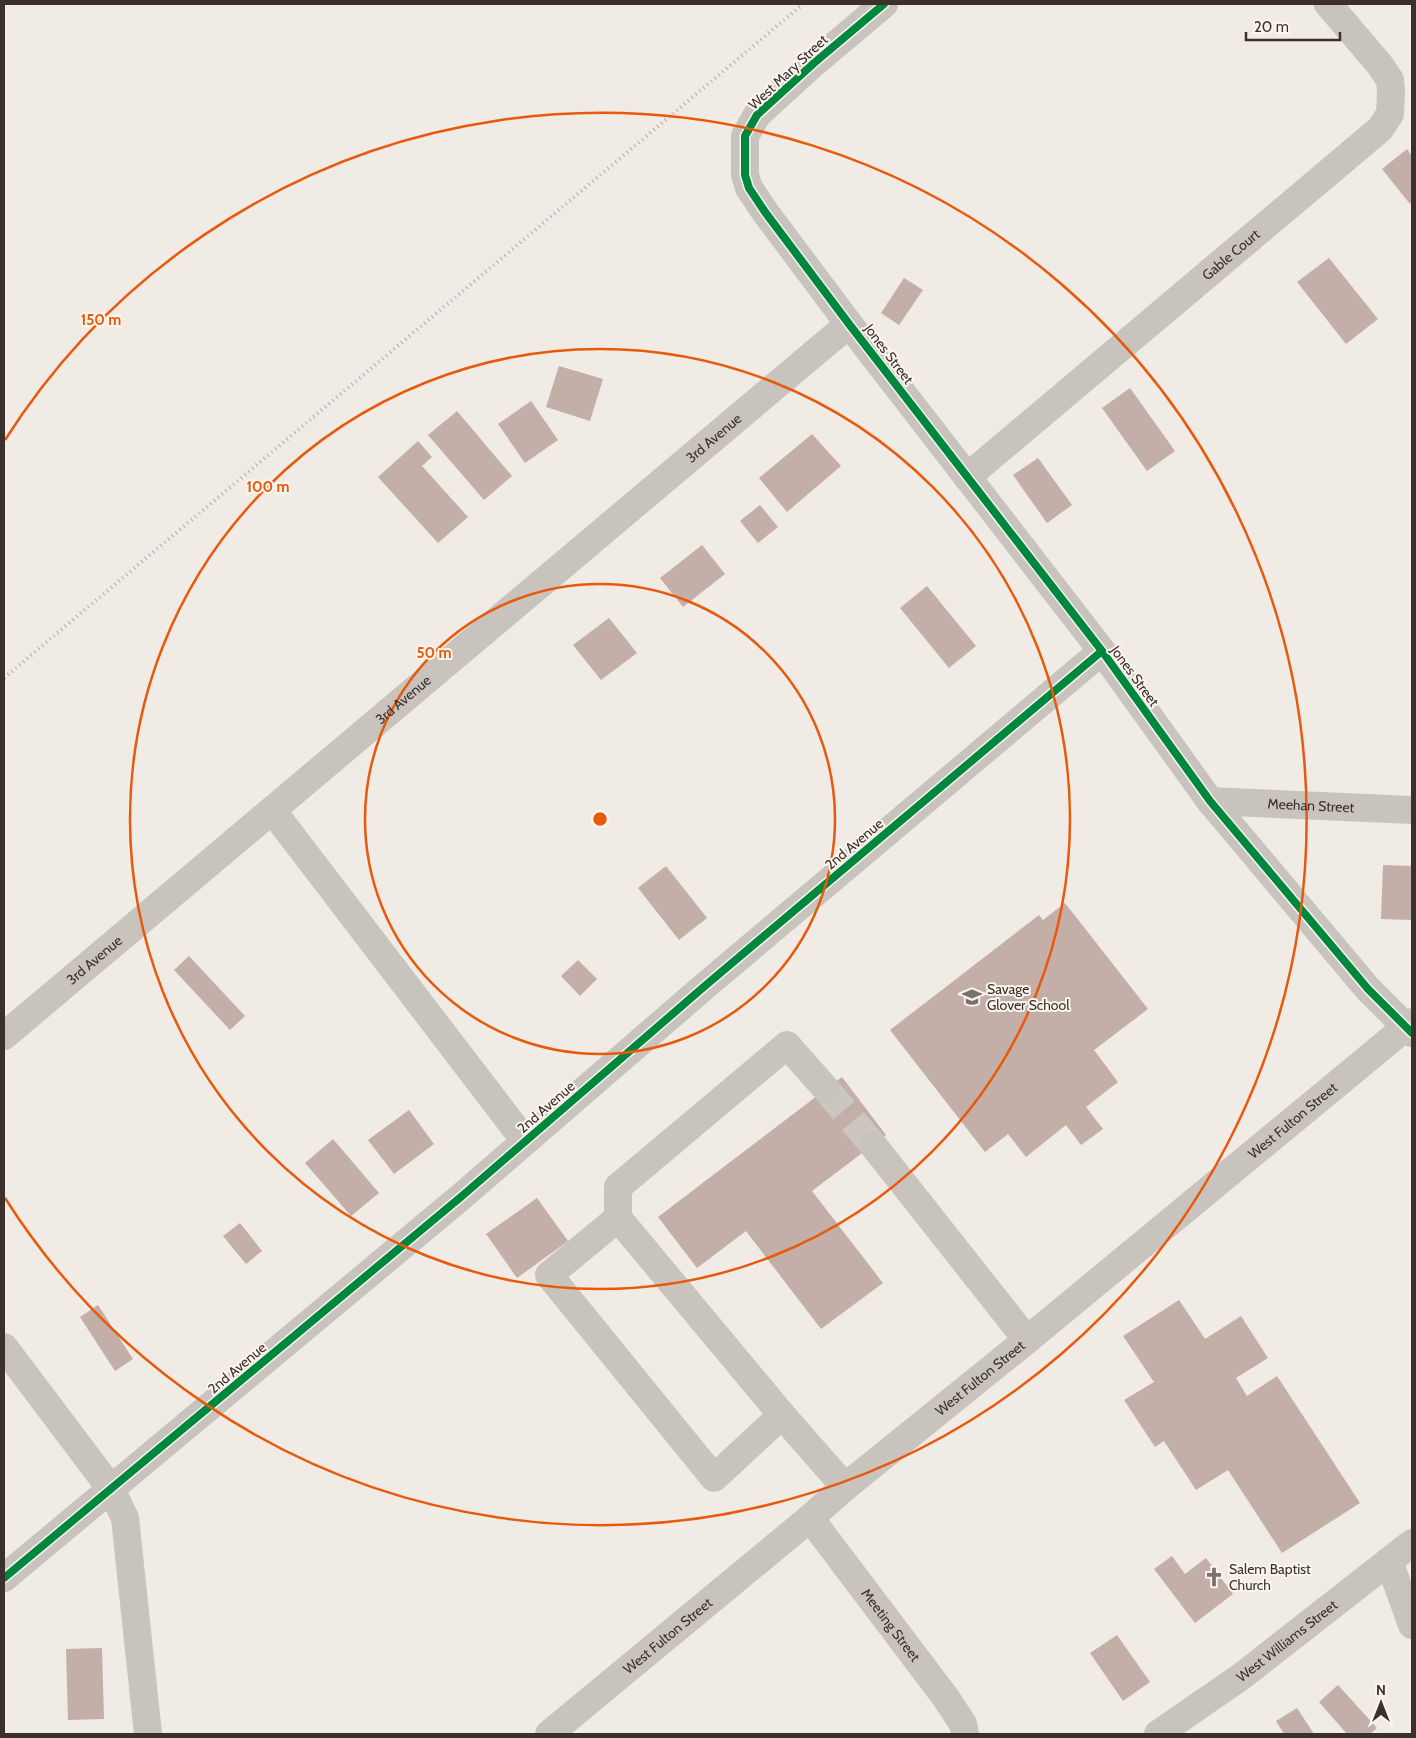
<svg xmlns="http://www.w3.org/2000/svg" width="1416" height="1738" viewBox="0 0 1416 1738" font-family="Cabin,sans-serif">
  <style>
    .building { fill: #c3afa7 }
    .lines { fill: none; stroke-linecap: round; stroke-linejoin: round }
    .minor-tunnel { stroke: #ccc6c0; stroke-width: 28; stroke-dasharray: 28 14; stroke-linecap: butt }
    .minor { stroke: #c9c3be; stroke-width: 28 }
    .rail { stroke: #b1aca8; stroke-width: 4; stroke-dasharray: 1 4; stroke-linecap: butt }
    .cycleway-casing { stroke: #fbf5ee; stroke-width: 11 }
    .cycleway { stroke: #00873e; stroke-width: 8 }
    .ring { fill: none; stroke: #e8590c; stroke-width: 2.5 }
    .labels { text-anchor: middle; stroke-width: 4; stroke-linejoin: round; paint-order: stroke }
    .street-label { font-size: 14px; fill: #3b302b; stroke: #fbf5ee }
    .poi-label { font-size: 14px; fill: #3b302b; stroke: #fbf5ee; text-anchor: start }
    .centre { fill: #e8590c; stroke: #fbf5ee; stroke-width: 2.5 }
    .ring-label { font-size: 15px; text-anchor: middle; font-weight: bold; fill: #e8590c; stroke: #fbf5ee; stroke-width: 4; stroke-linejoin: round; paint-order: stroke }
  </style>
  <rect width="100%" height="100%" fill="#f0ebe5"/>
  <g class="building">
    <path d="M1407,149l5,7v46l-2,2 -28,-35z"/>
    <path d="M1329,258l49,61 -32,25 -49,-62z"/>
    <path d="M904,278l19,12 -24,35 -18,-12z"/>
    <path d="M559,366l44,13 -13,42 -44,-14z"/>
    <path d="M1130,388l45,63 -28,20 -45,-63z"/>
    <path d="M531,401l27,39 -33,23 -27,-39z"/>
    <path d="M457,411l55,65 -28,24 -56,-65z"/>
    <path d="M812,434l29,32 -54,46 -28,-34z"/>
    <path d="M418,441l14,16 -10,9 46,51 -30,26 -60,-66z"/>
    <path d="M1038,458l34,47 -25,18 -34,-48z"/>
    <path d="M760,505l18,22 -20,16 -18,-22z"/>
    <path d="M702,545l23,29 -42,33 -23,-29z"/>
    <path d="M927,586l49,60 -27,22 -49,-60z"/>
    <path d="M609,618l28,35 -36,27 -28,-35z"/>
    <path d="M1383,865l29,1v54l-31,-1z"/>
    <path d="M666,866l41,52 -28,22 -41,-52z"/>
    <path d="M1065,903l83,106 -54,41 24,32 -32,25 17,22 -22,16 -15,-20 -40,32 -18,-23 -23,18 -95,-122 149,-115 4,5z"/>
    <path d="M189,956l56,60 -15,14 -56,-60z"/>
    <path d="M578,960l19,19 -17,17 -19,-20z"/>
    <path d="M842,1077l44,58 -74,56 71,92 -62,46 -75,-98 -49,37 -39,-51z"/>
    <path d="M409,1110l25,34 -40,30 -26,-34z"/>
    <path d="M333,1139l46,54 -28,23 -46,-53z"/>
    <path d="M537,1198l31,43 -51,37 -31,-44z"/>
    <path d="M240,1223l22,28 -16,13 -23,-28z"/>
    <path d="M1179,1300l26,39 36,-23 27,42 -32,20 11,18 30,-20 83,127 -78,50 -54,-83 -32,20 -32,-49 -9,6 -31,-47 30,-18 -31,-46z"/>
    <path d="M98,1305l35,54 -18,12 -35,-54z"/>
    <path d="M1172,1556l13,18 21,-16 27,36 -38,29 -41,-54z"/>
    <path d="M1117,1635l33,47 -27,19 -33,-48z"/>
    <path d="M102,1648l2,71 -36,1 -2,-71z"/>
    <path d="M1338,1685l39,43 -7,6h-23l-28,-32z"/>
    <path d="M1297,1708l17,26h-30l-8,-13z"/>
  </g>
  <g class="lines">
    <path class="minor-tunnel" d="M826,1089l47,56"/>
    <g class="minor">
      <path d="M884,4l-70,59 -57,52 -12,21v39l4,13 16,24 84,112 253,327 108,150 158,188 44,44"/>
      <path id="s1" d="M967,477l413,-348 10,-15 1,-22 -1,-12 -10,-15 -52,-61"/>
      <path id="s2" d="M1210,801l202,9"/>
      <path d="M272,810l253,331"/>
      <path id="s3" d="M4,1036l845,-712"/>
      <path d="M826,1089l-39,-44 -169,142v31l164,197 63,72"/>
      <path d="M873,1145l154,195"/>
      <path d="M618,1218l-69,57 165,203 68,-63"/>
      <path d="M4,1347l107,142 14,29 23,216"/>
      <path id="s4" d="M810,1518l136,180 17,26 2,10"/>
      <path d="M1389,1561l23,64"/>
      <path d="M4,1578l458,-382 244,-211 396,-334"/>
      <path id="s5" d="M549,1734l261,-216 35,-31 182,-147 385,-318"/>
      <path id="s6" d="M1158,1734l84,-58 170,-133"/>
    </g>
    <path class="rail" d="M4,678l799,-674"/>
    <defs>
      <g id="cycleway">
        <path d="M884,4l-70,59 -57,52 -12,21v39l4,13 16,24 84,112 253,327 108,150 158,188 44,44"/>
        <path d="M4,1578l458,-382 244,-211 396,-334"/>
      </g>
    </defs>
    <use href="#cycleway" class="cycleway-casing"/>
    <use href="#cycleway" class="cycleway"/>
  </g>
  <g class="ring">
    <circle cx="600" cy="819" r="235"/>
    <circle cx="600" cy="819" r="470"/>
    <path d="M5 440A706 706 0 1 1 5 1198"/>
  </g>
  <defs>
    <symbol id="school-bare" viewBox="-9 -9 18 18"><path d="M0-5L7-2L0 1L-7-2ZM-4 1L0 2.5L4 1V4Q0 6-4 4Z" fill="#7a716c" stroke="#fbf5ee" stroke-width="2.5" paint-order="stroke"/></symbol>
    <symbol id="church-bare" viewBox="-9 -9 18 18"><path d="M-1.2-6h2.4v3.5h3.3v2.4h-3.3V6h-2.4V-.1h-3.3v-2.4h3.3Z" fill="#7a716c" stroke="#fbf5ee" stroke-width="2.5" paint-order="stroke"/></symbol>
  </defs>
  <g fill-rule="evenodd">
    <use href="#school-bare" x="958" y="983" width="28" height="28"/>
    <use href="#church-bare" x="1200" y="1563" width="28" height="28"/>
  </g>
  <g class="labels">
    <g class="street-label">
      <text transform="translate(788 72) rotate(-43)" y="5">West Mary Street</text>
      <text dy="5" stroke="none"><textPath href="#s1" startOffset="345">Gable Court</textPath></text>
      <text transform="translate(889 354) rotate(53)" y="5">Jones Street</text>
      <text dy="5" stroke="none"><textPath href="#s3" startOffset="928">3rd Avenue</textPath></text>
      <text transform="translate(1135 676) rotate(54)" y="5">Jones Street</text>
      <text dy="5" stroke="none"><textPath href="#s3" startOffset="522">3rd Avenue</textPath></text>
      <text dy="5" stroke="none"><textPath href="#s2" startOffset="101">Meehan Street</textPath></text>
      <text transform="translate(854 844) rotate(-40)" y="5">2nd Avenue</text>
      <text dy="5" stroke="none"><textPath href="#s3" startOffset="118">3rd Avenue</textPath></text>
      <text transform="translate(546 1107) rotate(-41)" y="5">2nd Avenue</text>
      <text dy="5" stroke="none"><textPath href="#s5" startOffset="964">West Fulton Street</textPath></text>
      <text transform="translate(237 1368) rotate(-40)" y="5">2nd Avenue</text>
      <text dy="5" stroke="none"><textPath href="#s5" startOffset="559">West Fulton Street</textPath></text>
      <text dy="5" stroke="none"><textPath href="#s4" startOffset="134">Meeting Street</textPath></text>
      <text dy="5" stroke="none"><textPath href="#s5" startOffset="154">West Fulton Street</textPath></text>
      <text dy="5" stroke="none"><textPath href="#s6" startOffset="159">West Williams Street</textPath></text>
    </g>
    <g class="poi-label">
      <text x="987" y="994">Savage<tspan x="987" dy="16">Glover School</tspan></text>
      <text x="1229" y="1574">Salem Baptist<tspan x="1229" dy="16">Church</tspan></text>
    </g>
  </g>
  <circle cx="600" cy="819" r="8" class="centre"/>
  <g class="ring-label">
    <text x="101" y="325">150 m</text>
    <text x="268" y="492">100 m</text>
    <text x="434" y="658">50 m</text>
  </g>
  <rect width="1416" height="1738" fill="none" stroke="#3b302b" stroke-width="10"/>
  <g transform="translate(1381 1703)" stroke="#fbf5ee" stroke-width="4" paint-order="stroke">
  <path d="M0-4L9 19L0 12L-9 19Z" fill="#3b302b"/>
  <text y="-8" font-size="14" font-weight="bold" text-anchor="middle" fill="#3b302b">N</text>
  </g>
  <path d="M1246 32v8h94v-8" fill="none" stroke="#3b302b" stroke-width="2.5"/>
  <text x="1254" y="32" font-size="15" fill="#3b302b" stroke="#fbf5ee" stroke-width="4" paint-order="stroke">20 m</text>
</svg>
